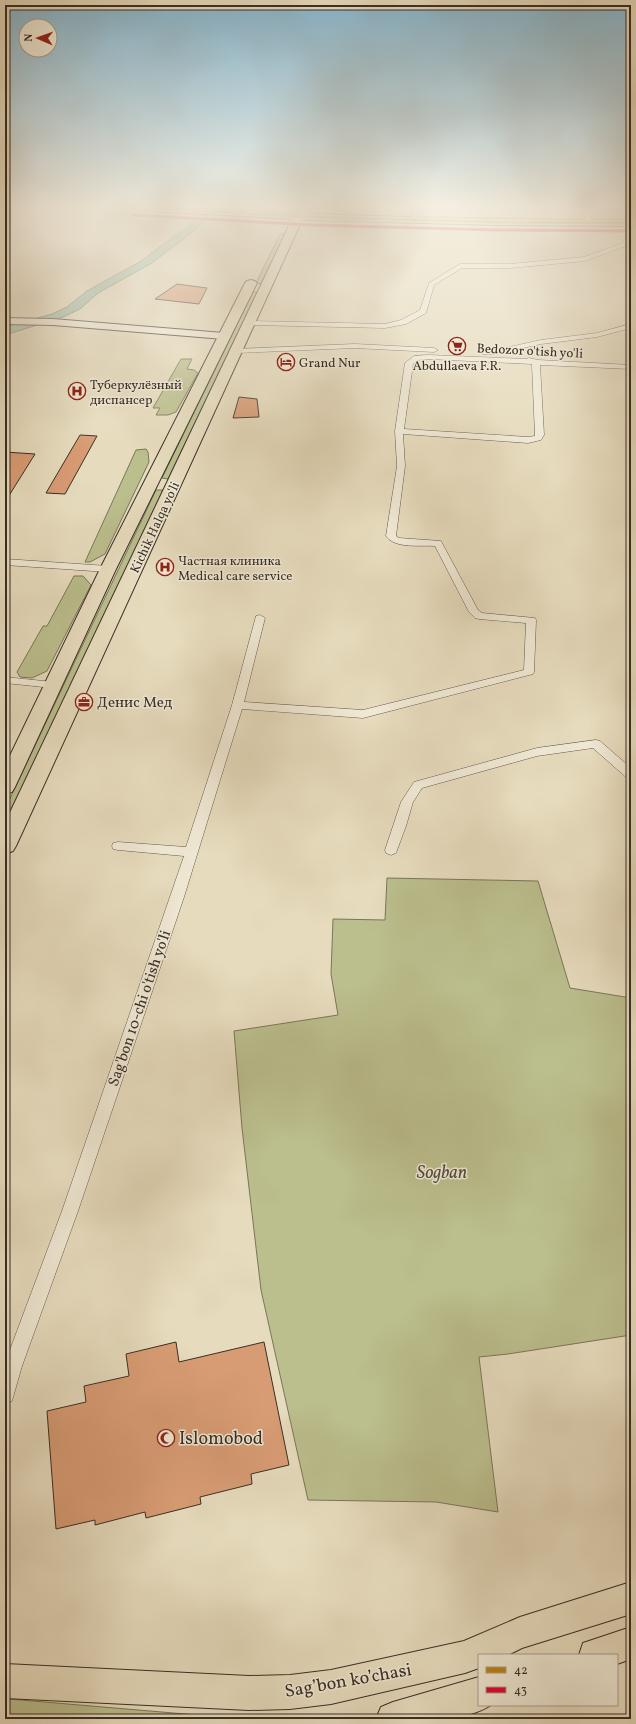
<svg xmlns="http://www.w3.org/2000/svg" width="636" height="1724" viewBox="0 0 636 1724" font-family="Vollkorn,serif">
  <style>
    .green { fill: #bbbe8d; stroke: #7a765a }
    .water { fill: #98bcaa; stroke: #728376 }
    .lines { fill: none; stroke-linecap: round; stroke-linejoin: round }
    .canal { fill: #98bcaa; fill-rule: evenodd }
    .building { fill: #d89c74; stroke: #392e27 }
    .street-casing { stroke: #64594c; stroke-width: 1 }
    .secondary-casing { stroke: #392e27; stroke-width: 2 }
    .primary-casing { stroke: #392e27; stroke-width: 2 }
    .highway-casing { stroke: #392e27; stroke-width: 2 }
    .street { fill: #efe8d4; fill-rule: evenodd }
    .secondary { fill: #efe8d4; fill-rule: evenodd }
    .primary { fill: #e6dbbd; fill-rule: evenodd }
    .highway { fill: #e6dbbd; fill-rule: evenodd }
    .bus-1-casing { stroke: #efe8d4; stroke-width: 4.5 }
    .bus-2-casing { stroke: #efe8d4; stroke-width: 4.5 }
    .bus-1 { stroke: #be820c; stroke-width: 3 }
    .bus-2 { stroke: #e4002b; stroke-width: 3 }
    .labels { text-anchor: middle; stroke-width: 3; stroke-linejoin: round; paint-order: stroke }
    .far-street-label { font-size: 13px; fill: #392e27; stroke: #efe8d4 }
    .far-poi-label { font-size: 13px; fill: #392e27; stroke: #efe8d4; text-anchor: start }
    .poi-label { font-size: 15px; fill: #392e27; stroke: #efe8d4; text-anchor: start }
    .street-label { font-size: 15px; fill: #392e27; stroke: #efe8d4 }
    .near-park-label { font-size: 18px; font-style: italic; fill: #534b3b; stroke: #efe8d4 }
    .near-poi-label { font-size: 18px; fill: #392e27; stroke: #efe8d4; text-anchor: start }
    .near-street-label { font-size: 18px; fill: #392e27; stroke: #efe8d4 }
  </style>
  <rect width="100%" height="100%" fill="#e6dbbd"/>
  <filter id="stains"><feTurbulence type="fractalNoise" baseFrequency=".005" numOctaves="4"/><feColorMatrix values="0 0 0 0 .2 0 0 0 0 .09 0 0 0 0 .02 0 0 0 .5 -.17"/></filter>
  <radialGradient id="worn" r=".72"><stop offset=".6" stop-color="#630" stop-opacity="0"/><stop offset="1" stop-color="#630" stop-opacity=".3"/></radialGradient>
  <g class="green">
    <path d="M280,234h7l-24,50 -7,-1z"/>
    <path d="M253,292h5l-90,187 -6,-1z"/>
    <path d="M181,359h11l-5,10 7,1 4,3 -22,39 -8,3h-12l4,-7h-7z"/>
    <path d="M146,449l2,3 1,10 -44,92 -15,8h-5l51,-112z"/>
    <path d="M156,490h7l-158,340v-21z"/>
    <path d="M74,576h9l8,9 -44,86 -15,7 -12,-1 -3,-5 26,-46h4z"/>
    <path d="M387,878l151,3 32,107 61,10v337l-123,19 -29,3 19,155 -62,-10 -128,-2 -47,-210 -19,-162 -8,-97 104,-16 -7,-41 2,-55 52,1z"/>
    <path d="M9,1699l235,20h-239v-19z"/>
  </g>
  <path class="water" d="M199,215l9,1 -13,14 -43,33 -54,30 -18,16 -17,8 -58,18v-8l47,-13 15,-7 20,-16 54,-30 44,-33z"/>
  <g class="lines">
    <path class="canal" d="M206,207h8l-23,25h-6v-4z"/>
  </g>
  <g class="building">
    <path d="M177,284l30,4 -8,16 -44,-5z"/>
    <path d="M239,397l18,2 2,18 -26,1z"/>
    <path d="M80,435l17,1 -32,58 -19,-1z"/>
    <path d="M5,452l30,2 -30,48z"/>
    <path d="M176,1342l3,20 85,-20 25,123 -38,9 1,10 -52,13 1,7 -55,14 -1,-6 -50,13v-5l-39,9 -9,-118 39,-9 -2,-16 45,-10 -3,-22z"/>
  </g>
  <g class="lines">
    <defs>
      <g id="street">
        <path d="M414,207h6l-3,13 -3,2 -3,-2z"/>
        <path d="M580,207h6l6,13 -1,1h-4z"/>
        <path d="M631,224v14l-3,7 -43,16 -75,7h-48l-28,17 -8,28 -20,11 -21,4 -136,-3 -4,-2 4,-2 136,3 16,-4 19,-10 9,-27 31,-19h50l74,-7 39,-14 5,-17z"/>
        <path d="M631,324v4l-34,9 -56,7 -45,10h-13l-4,-2 4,-2h13l45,-10 56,-7z"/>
        <path d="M355,344l79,4 4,2 -4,2 -79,-4 -119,5 -4,-2 4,-2z"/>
        <path d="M428,355l98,4 3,-1 9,2 93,5v4l-91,-4 4,70 -3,5 -13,3 -125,-9 2,32 -9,70 3,2 42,3 37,69 4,3 53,5 1,2 -2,52 -1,2 -170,44 -121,-9 -58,188 -106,314 -56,155 -10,35 -7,2v-40l57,-152 122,-355 -66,-6 -5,-1 -1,-3 1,-3 5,-1 68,5 46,-142 24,-89 4,-1 5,3 -21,84 119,8 161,-40 2,-47 -47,-4 -4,-1 -6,-6 -34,-66c-15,-1 -40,3 -49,-10l11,-70 -2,-35 10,-68 9,-7zM428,359l104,5 3,72 -7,1 -124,-8 9,-65 6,-4z"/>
        <path d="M5,559l103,7 5,3 -5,3 -103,-7z"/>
        <path d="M5,677l48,5 6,3 -6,3 -48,-5z"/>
        <path d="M596,740l4,1 31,27v11l-4,-1 -34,-30 -56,8 -115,32 -9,14 -7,24 -10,27 -5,2 -5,-2 -1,-3 16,-48 13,-20 123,-34z"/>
      </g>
      <g id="secondary">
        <path d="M130,207c61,0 122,5 184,7 106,4 211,6 317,6v6l-134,-1 -185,-5 -178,-10z"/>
        <path d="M5,318l48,1 171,14 5,3 -5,3 -171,-14 -48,-1z"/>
      </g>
      <g id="primary">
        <path d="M631,1582v32l-109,34 -14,7h-29v13l-14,5 -134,31 -41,5 -41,1 -244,-12v-34l244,12 41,-1 41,-5 133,-29 56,-24z"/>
        <path d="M631,1627v32l-14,5v-9h-38l4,-12z"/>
        <path d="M479,1677v28h12c-28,19 -82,14 -115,14l5,-12 12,-5z"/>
      </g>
      <g id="highway">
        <path d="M298,207h10l-292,639 -3,5 -8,3v-31z"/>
        <path d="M251,280l4,1 2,2 -141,286 -101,218 -3,5 -7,2v-28l95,-197 145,-286 2,-2z"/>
      </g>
    </defs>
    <use href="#street" class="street-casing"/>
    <use href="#secondary" class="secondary-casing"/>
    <use href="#primary" class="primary-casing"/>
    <use href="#highway" class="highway-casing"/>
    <use href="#street" class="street"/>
    <use href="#secondary" class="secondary"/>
    <use href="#primary" class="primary"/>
    <use href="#highway" class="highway"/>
    <defs>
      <path id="bus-1" d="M134,207l178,10 185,5 134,1"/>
      <path id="bus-2" d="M134,215l178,10 185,5 134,1"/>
    </defs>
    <use href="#bus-1" class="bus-1-casing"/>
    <use href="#bus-2" class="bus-2-casing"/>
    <use href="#bus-1" class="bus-1"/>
    <use href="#bus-2" class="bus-2"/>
  </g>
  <linearGradient id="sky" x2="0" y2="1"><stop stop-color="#88b7cf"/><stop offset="0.46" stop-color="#f4efe1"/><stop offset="1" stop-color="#f4efe1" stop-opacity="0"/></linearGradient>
  <rect width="636" height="448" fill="url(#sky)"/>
  <defs>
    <symbol id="supermarket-ring" viewBox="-11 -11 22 22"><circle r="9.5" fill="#efe8d4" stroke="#8f2418" stroke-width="1.5"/><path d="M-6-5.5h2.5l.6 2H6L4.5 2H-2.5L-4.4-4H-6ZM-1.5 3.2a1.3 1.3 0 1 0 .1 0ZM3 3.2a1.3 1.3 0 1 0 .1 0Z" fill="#8f2418"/></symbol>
    <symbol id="hotel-ring" viewBox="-11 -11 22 22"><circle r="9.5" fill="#efe8d4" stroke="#8f2418" stroke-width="1.5"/><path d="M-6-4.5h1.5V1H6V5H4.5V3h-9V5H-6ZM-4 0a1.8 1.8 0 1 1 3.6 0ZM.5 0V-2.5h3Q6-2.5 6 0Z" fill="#8f2418"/></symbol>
    <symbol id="hospital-ring" viewBox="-11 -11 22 22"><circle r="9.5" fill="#efe8d4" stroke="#8f2418" stroke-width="1.5"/><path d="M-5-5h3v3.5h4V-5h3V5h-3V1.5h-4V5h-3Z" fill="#8f2418"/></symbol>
    <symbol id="office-ring" viewBox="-11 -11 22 22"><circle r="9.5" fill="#efe8d4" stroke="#8f2418" stroke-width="1.5"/><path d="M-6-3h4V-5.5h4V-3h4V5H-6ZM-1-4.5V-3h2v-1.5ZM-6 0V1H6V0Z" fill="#8f2418"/></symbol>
    <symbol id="mosque-ring" viewBox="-11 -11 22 22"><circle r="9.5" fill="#efe8d4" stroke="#8f2418" stroke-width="1.5"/><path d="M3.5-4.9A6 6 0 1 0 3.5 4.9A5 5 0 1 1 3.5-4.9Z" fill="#8f2418"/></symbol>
  </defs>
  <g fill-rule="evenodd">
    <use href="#supermarket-ring" x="447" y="336" width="20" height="20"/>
    <use href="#hotel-ring" x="276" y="352" width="20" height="20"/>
    <use href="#hospital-ring" x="67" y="381" width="20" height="20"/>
    <use href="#hospital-ring" x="155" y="557" width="20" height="20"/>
    <use href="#office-ring" x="74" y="692" width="20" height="20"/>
    <use href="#mosque-ring" x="156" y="1428" width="20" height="20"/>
  </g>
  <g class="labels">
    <g class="far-street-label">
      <text transform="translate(530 350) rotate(3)" y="5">Bedozor o'tish yo'li</text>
      <text transform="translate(154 527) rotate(-65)" y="5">Kichik Halqa yo'li</text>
    </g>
    <g class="far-poi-label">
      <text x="299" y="367">Grand Nur</text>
      <text x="457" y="370" text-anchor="middle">Abdullaeva F.R.</text>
      <text x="90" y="389">Туберкулёзный<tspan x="90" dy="15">диспансер</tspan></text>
      <text x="178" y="565">Частная клиника<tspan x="178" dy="15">Medical care service</tspan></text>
    </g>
    <g class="poi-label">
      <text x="97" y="707">Денис Мед</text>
    </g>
    <g class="street-label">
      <text transform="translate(139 1008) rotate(-71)" y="5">Sag'bon 10-chi o'tish yo'li</text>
    </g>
    <g class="near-park-label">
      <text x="442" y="1178">Sogban</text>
    </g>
    <g class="near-poi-label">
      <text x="179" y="1444">Islomobod</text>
    </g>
    <g class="near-street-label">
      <text transform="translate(348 1680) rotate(-10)" y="6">Sag’bon ko’chasi</text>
    </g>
  </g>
  <rect width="636" height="1724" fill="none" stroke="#e6dbbd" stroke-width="20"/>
  <rect x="6" y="6" width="624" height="1712" fill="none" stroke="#392e27" stroke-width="2"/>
  <rect x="10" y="10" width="616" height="1704" fill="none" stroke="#392e27"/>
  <rect x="478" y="1654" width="140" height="52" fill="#efe8d4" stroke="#a69e8f"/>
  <rect x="486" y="1667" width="20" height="6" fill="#be820c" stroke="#a69e8f"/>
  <text x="514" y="1674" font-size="12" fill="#392e27">42</text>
  <rect x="486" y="1687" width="20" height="6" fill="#e4002b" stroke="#a69e8f"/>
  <text x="514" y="1694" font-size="12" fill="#392e27">43</text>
  <g transform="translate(38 38) rotate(272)"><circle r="19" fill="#efe8d4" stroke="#a69e8f"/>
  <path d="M0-3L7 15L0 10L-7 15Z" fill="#8f2418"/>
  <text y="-6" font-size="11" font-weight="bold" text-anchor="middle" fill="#392e27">N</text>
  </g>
  <rect width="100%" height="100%" filter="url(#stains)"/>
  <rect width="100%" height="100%" fill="url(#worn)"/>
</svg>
